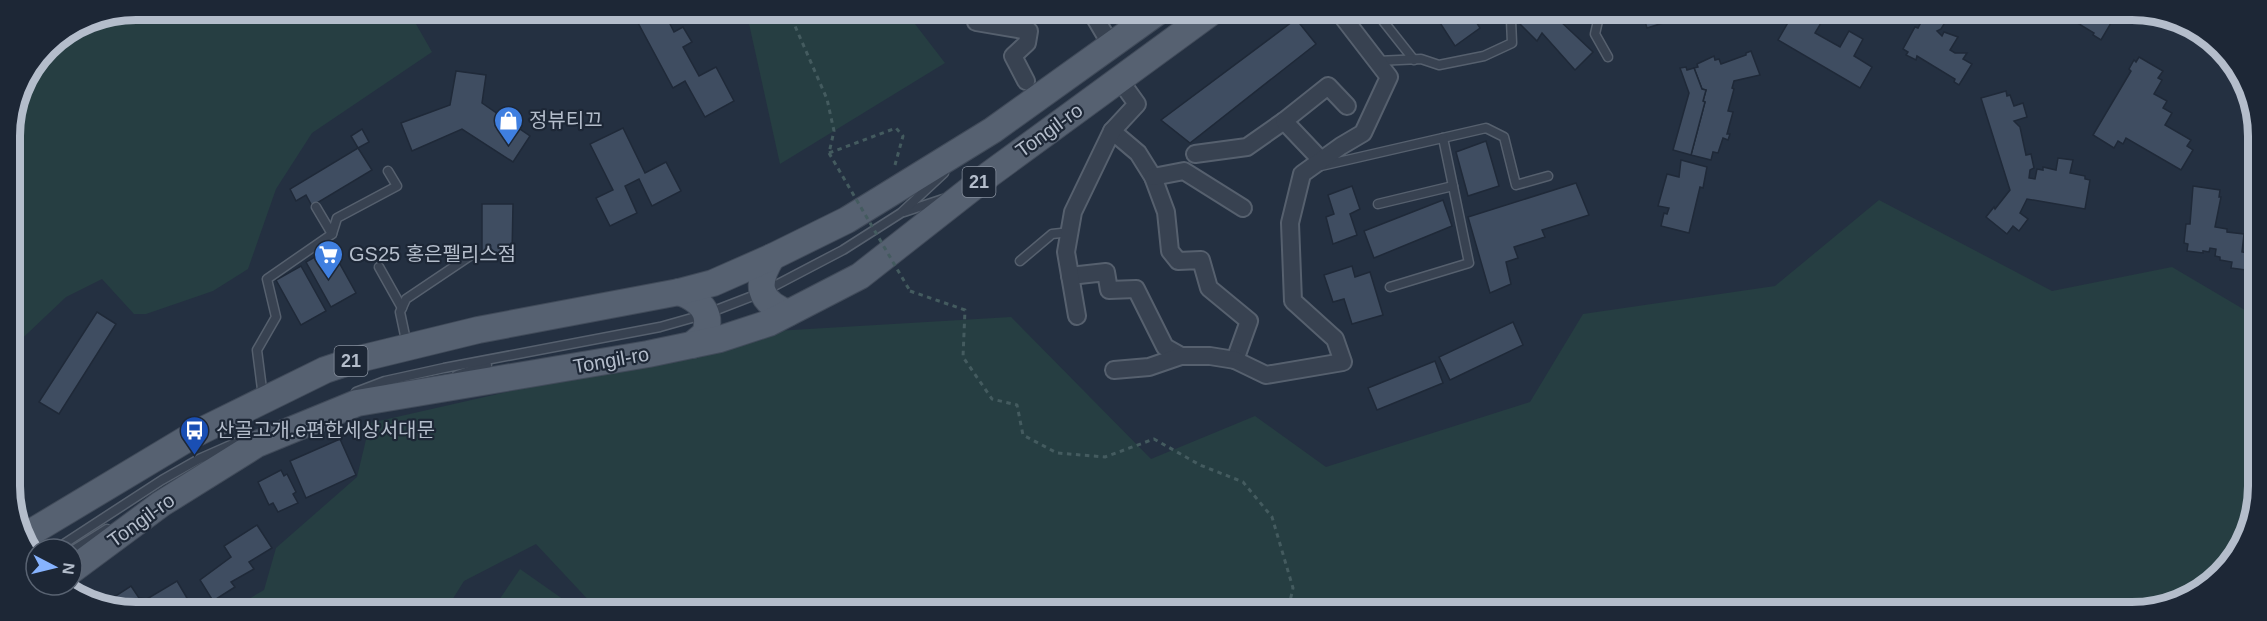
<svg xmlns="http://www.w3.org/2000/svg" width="2267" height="621" viewBox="0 0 2267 621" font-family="Arial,'Noto Sans KR',sans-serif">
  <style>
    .green { fill: #263e42 }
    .building { fill: #3f4d61; stroke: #1f2938; stroke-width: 1.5 }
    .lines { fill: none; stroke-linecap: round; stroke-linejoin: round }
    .service-casing { stroke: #56606e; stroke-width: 11 }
    .minor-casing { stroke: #56606e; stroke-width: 20 }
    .primary-casing { stroke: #414b5a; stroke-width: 28 }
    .path { stroke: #445b5f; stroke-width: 3; stroke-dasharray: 4.5 4.5; stroke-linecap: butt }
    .service { stroke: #384251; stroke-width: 8 }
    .minor { stroke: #384251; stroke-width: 16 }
    .primary { stroke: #566171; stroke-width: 26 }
    .path-bridge { stroke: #445b5f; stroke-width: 3; stroke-dasharray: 4.5 4.5; stroke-linecap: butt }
    .labels { text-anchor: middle; stroke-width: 4.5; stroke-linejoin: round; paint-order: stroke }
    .shield { fill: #1d2736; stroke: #87909e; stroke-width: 1.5 }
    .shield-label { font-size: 18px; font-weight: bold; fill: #b4bdcb }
    .poi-label { font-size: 20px; fill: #b4bdcb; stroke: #1d2736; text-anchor: start }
    .street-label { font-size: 20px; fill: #b4bdcb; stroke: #1d2736 }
    .rim { fill: none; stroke: #b4bdcb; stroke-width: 8 }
  </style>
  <rect width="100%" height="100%" fill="#243041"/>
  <g class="green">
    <path d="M136,9l272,1 24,42 -120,81 -36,56 -28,80 -35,22 -67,23h-12l-32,-35 -36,18 -56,53 -1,-222 10,-41 27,-41 42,-27z"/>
    <path d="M746,10l159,1 40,52 -165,101z"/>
    <path d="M1879,200l173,91 120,-24 83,49 -1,202 -45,68 -70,26 -1546,-3 1,-3 -58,-62 -72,37 -17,27h-214l31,-18 12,-42 81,-71 13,-54 405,-92 236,-14 140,142 104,-43 71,51 204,-65 53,-88 192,-28z"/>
    <path d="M520,569l57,40h-84z"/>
  </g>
  <g class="building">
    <path d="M653,10h10l11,22 9,-5 9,15 -9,5 16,29 17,-9 18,34 -29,16 -20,-36 -12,7 -37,-69z"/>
    <path d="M1433,12h37l10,16 -25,18z"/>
    <path d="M1530,12h35l-6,8 34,32 -18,18 -33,-37 -5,8 -17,-17z"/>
    <path d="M1642,12h56l-51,16z"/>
    <path d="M1799,12l28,1 -12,20 25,14 9,-16 14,8 -9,17 18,11 -12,21 -82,-48 15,-26 4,2z"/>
    <path d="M1926,13h26l-2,3 -4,-3 -3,6 3,2 -5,8 -4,2 5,5 2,-4 14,5 -8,13 5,3h12l-4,6 9,5 -13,21 -5,-3 1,-3 -38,-23 -1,4 -10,-5 2,-3 -5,-3 12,-22 3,1z"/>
    <path d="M2061,13h46l7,5 -13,22 -8,-5 1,-2z"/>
    <path d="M1296,19l20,25 -126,99 -29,-23z"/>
    <path d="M1751,51l9,24 -26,6 -2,7 2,1 -6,22 5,1 -6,22h3l-2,6 -5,-2 -5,15 -5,-1 -2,8 -20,-5 14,-53 -2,-1 3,-11 -4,-1 -8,-21 4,-1 -1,-3 17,-8 1,4 4,-1 2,5 25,-9v-2z"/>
    <path d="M2139,57l24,14 -5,7 4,2 -8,14 13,7 -4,7 9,5 -7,12 26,15 -4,6 6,4 -12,20 -55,-32 -3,6 -5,-3 -4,7 -21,-13 38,-64 -2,-2 5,-9 2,2z"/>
    <path d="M1686,67l1,3 7,-2 8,21 4,1 -3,11 2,1 -14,53 -18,-5 16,-57 -9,-25z"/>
    <path d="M456,71l30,4 -4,28 48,33 -17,26 -51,-33 -50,22 -11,-28 49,-18z"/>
    <path d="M2006,91l1,5 3,-1 4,11 9,-3 4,14 -13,4 6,6 6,28 5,-1 3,14 -4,2 -1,8 6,1 2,-10 6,1v-3l13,3 2,-12 15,2 -3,13 15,3v3l5,1 -5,29 -58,-10 -7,14 8,6 -9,12 -6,-5 -6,8 -21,-17 8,-10 1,2 15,-19 -29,-92z"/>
    <path d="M623,128l22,45 21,-11 15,29 -29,15 -13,-27 -14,7 12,27 -27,13 -14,-28 17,-8 -23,-46z"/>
    <path d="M362,129l7,13 -11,6 -7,-12z"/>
    <path d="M1486,141l13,45 -31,10 -12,-44z"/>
    <path d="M358,148l14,22 -60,36 -6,-11 -10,6 -6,-12z"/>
    <path d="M1681,160l26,7 -4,21 -3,-1 -11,46 -28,-7 3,-13 3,1 2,-6 -11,-2 9,-32 12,3z"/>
    <path d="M1576,183l13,32 -47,15 3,7 -31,10 4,11 -12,4 5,22 -21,9 -22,-76z"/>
    <path d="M1352,186l8,23 -10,5 7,21 -24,9 -7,-27 8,-3 -6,-19z"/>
    <path d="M2193,186l27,4 -1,7h2l-6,30 12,2v3l17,2 -2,18 6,1 -2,17 -15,-2 1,-6 -12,-2v-3l-5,-1 1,-7 -6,-1 -1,4 -6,-1v2l-16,-2 1,-7 -4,-1 2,-19h4z"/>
    <path d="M1443,200l9,26 -78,32 -10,-27z"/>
    <path d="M482,204h31l-1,50h-30z"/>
    <path d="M331,248l25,45 -25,14 -25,-45z"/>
    <path d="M301,266l25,45 -25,14 -25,-45z"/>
    <path d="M1352,266l3,11 15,-5 13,43 -31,9 -8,-25 -11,3 -9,-27z"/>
    <path d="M97,312l19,12 -57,90 -20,-12z"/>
    <path d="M1513,322l10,23 -73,35 -11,-23z"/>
    <path d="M1435,361l8,22 -66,27 -9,-22z"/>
    <path d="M11,385l10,6 -10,16z"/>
    <path d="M340,439l16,36 -50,23 -16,-37z"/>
    <path d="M281,470l3,6 3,-2 9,18 -3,2 5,9 -20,9 -5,-9 -4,2 -11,-23z"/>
    <path d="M257,525l15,23 -23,14 5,7 -23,13 4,5 -22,14 -13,-21 31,-23 -7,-11z"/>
    <path d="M177,581l10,17 -17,10 -4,-3 -5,3h-58l-3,-2 31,-20 8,12 8,1z"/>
  </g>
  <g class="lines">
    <defs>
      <g id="service">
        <path d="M1376,12l38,48"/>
        <path d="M1504,12l7,8"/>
        <path d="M1600,12l-5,22 13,23"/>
        <path d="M1377,61l44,-2 18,6 45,-9 28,-13 -1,-23 7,-8"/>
        <path d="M1321,166l165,-38 18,9 12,48 32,-9"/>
        <path d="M1378,204l75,-18"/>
        <path d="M316,207l16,27"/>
        <path d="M904,212l39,-13"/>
        <path d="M1020,261l32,-27 18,-2"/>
        <path d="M379,267l23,41"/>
        <path d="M1390,287l79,-24 -26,-125"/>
        <path d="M407,345l-7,-33 6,-13 64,-43"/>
        <path d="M457,375l30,-10"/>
        <path d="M356,392l29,-11 59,-13 216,-41 46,-13 57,-22 80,-42 58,-37 43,-40"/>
        <path d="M263,397l-6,-47 19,-33 -9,-38 65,-45 5,-16 60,-32 -9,-15"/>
        <path d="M56,549l106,-69 37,-21 43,-19"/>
        <path d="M72,551l35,-22"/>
      </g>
      <g id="minor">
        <path d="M978,11l-2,11 53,9 -2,12 -14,13 13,25"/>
        <path d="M1091,11l20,34"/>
        <path d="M1112,131l26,22 15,24 13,35 4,39 8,10 23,-1 8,28 40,33 -14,39"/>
        <path d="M1195,154l52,-7 37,-26"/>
        <path d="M1321,160l-37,-39 44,-35 19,20"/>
        <path d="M1153,177l31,-6 59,37"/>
        <path d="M1070,276l36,-4 3,18 27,-1 29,58 16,9"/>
        <path d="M1077,316l-11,-64 7,-40 39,-81 25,-27 -18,-25"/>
        <path d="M1114,370l35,-3 32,-11h29l25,4 31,15 77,-13 -8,-23 -42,-38 -3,-78 12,-49 39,-28 22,-13 26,-56 -50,-65"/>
      </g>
      <g id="primary">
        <path d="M772,257c-17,27 -14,44 16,56"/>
        <path d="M679,292c20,7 34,20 26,42l-13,11"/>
        <path d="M25,536l170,-102 130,-64 30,-10 123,-30 201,-38 34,-9 59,-26 75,-37 146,-90 166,-119"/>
        <path d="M72,570l89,-66 96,-60 100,-41 291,-49 72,-15 49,-16 91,-47 130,-102 223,-163"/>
      </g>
    </defs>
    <use href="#service" class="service-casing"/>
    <use href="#minor" class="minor-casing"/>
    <use href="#primary" class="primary-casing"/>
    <g class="path">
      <path d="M539,10l5,11"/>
      <path d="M788,10l39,89 7,32 -5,22"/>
      <path d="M829,153l67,-25 7,8 -8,29"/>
      <path d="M910,291l55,19 -2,47 29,42 25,6 6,30 34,18 48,4 49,-18 46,26 43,17 29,35 21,71 -5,22"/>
    </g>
    <use href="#service" class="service"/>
    <use href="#minor" class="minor"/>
    <use href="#primary" class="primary"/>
    <path class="path-bridge" d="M829,153l81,138"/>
  </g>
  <defs>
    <symbol id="shop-pin" viewBox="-11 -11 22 30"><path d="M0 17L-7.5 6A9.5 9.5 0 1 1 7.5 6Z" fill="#3f7fe0" stroke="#1d2736"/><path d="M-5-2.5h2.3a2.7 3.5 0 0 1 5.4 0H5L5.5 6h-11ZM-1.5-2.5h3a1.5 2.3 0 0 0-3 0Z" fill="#fff"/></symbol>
    <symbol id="supermarket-pin" viewBox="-11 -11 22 30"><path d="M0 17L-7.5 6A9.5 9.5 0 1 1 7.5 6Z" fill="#3f7fe0" stroke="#1d2736"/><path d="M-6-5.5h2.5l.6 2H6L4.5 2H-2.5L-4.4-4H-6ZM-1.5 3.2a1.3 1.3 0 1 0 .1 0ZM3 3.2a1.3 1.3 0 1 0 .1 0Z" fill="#fff"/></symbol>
    <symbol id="bus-pin" viewBox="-11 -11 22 30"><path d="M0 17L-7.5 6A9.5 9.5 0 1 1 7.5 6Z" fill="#1a4fb4" stroke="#1d2736"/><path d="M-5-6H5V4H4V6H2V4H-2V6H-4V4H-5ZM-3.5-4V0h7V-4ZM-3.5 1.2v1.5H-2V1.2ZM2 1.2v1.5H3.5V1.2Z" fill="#fff"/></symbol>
  </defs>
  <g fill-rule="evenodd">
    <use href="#shop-pin" x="492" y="104" width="33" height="45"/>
    <use href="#supermarket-pin" x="312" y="238" width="33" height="45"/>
    <use href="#bus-pin" x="178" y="414" width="33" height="45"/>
  </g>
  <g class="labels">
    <g class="shield">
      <rect x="962.5" y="167" width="33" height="30" rx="4.5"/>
      <rect x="334.5" y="346" width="33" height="30" rx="4.5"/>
    </g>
    <g class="shield-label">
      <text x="979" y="188">21</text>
      <text x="351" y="367">21</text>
    </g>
    <g class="poi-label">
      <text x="529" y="127">정뷰티끄</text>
      <text x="349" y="261">GS25 홍은펠리스점</text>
      <text x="216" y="437">산골고개.e편한세상서대문</text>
    </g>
    <g class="street-label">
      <text transform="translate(1049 130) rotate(-36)" y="7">Tongil-ro</text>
      <text transform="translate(611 360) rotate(-10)" y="7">Tongil-ro</text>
      <text transform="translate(141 520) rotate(-36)" y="7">Tongil-ro</text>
    </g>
  </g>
  <path d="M0 0H2267V621H0ZM136 20H2132A116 116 0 0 1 2248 136V486A116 116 0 0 1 2132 602H136A116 116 0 0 1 20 486V136A116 116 0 0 1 136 20Z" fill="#1d2736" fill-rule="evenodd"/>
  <path class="rim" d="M136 20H2132A116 116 0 0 1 2248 136V486A116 116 0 0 1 2132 602H136A116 116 0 0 1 20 486V136A116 116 0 0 1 136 20Z"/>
  <g transform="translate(54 567) rotate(97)"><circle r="28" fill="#1d2736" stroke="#596372" stroke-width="1.5"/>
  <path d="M0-4.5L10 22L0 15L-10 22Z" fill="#87b3fe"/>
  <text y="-9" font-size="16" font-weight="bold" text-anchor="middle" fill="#b4bdcb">N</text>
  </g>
</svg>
